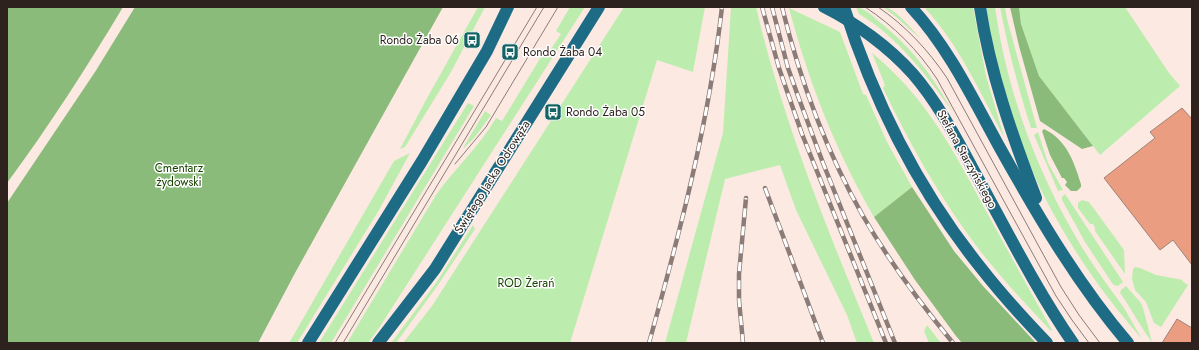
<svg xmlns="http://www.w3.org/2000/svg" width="1199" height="350" viewBox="0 0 1199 350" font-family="Jost,sans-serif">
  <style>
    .green { fill: #bdedae }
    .forest { fill: #8bbb7b }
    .building { fill: #ea9d80; stroke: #9f8278 }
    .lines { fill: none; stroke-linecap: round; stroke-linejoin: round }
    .major { stroke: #1e6b85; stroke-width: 12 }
    .tram { stroke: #8b7c77; stroke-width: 1 }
    .rail-casing { stroke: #8b7c77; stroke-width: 4.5 }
    .rail { stroke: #fff; stroke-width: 3; stroke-dasharray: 9; stroke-linecap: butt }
    .labels { text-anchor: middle; stroke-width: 3; stroke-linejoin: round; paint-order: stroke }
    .poi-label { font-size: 12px; fill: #2d221e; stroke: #fff; text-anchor: start }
    .street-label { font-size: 12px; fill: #2d221e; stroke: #fff }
    .park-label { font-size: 12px; fill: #174501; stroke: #fff }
  </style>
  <rect width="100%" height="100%" fill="#fce9e2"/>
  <g class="green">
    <path d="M478,7h7l-34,65 -46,75 -5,2 26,-49z"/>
    <path d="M570,7h15l-206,321 -11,15h-21l89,-148c19,-27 44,-49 60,-77l6,3 45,-74 4,2 10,-15 -5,-3z"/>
    <path d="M624,7h81l-12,65 -36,-12 -87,283h-167l29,-37z"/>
    <path d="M731,7h25c27,116 73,226 118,336h-17l-10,-28 -51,-105 -16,-45 -55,14 -39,164h-21l58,-210z"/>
    <path d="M856,7c8,1 16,8 21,13 35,27 54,54 76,92 -27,-37 -54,-74 -94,-98z"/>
    <path d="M883,7c12,0 31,25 40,34l-28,-25z"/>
    <path d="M924,7h49l13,69 18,61c-24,-44 -45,-93 -80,-130z"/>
    <path d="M986,7h9c11,79 38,155 78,225 15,27 33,51 51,76 6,10 12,21 18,31 -26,-30 -51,-62 -72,-97 -44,-70 -73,-153 -84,-235z"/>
    <path d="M1000,7h5l2,12 30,109h-6c-13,-40 -23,-80 -31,-121z"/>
    <path d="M1019,7h106l44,66 11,13 -80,69 -61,-79 -18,-52z"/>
    <path d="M789,8l51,24 23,62 3,1 21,47 25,45 -38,30c-39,-68 -65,-134 -85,-209z"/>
    <path d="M872,53c54,44 82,98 114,158 22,40 44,80 66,119l-1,1c-26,-28 -53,-56 -76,-87 -36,-48 -66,-101 -92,-156l2,-3z"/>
    <path d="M468,103l6,3 -143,237h-12z"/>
    <path d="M485,111l6,4 -16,22 -11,11h-1z"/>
    <path d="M1038,132l10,31 15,27 -5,1 -24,-56z"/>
    <path d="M410,153l-31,57 -82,133h-8l105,-182z"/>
    <path d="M1065,194l58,88 -5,4 -4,-1 -2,-2 -27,-41 -23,-42v-3z"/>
    <path d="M1082,200l7,2 35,48 1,24 -30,-43v-3l-2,-4h-3l-12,-16v-5z"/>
    <path d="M473,225l2,4 -37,56 -42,58h-5l45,-60z"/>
    <path d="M1135,267l5,1 16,7 27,5 -1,1 6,4 -27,42 -7,-4 -8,-21 -11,-12 -3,-11 1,-10z"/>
    <path d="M1126,286l15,17 2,5 9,34c-12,-15 -20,-33 -32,-49l1,-3z"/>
    <path d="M927,325l14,18h-12l-5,-12z"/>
  </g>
  <g class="forest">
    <path d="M7,7h116c-36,60 -74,119 -116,176z"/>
    <path d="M135,7h308l-148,266 -37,70h-251v-140l88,-131z"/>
    <path d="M1010,7h9l2,17 18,52 54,70 -11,3 -42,-28 -21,-75z"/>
    <path d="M1044,129c23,11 30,33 37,55v3l-4,4h-6l-6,-6 2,-3 -3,-4h-2l-12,-23 -8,-24z"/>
    <path d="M912,187l42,64 29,35 53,57h-74l-6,-7 -41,-56 -41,-63z"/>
  </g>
  <g class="building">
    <path d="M1182,108l10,11v146l-19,-25 -13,10 -56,-72 51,-40 -5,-6z"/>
    <path d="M1177,319l15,9v15h-30z"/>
  </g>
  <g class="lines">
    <g class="major">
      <path d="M824,7c32,16 65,40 89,67 25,29 42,62 60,95 32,58 62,119 100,174"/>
      <path d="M844,7c30,95 75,184 137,261 21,27 43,51 66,75"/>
      <path d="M911,7c38,41 62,92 89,141 38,68 77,135 128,195"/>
      <path d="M980,7c10,66 32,128 56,191"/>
      <path d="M308,343l114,-182 65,-110 21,-44"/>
      <path d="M378,343l57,-74 164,-262"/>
    </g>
    <g class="tram">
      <path d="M865,7c29,19 53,43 72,72l119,217 16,24 17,23"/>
      <path d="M878,7c28,19 50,43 69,71l114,209 18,28 21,28"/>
      <path d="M455,164l31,-37 72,-120"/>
      <path d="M335,343l202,-336"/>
      <path d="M343,343l201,-336"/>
    </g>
    <defs>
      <g id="rail">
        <path d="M762,7l17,61 23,66 84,209"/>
        <path d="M772,7l16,61 10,28 25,67 72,180"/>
        <path d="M782,7c18,73 44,144 81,209 26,45 57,87 90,127"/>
        <path d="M765,188l58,155"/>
        <path d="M649,343c31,-111 60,-221 73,-336"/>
        <path d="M743,343l-4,-43v-26l7,-76"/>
      </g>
    </defs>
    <use href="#rail" class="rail-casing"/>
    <use href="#rail" class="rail"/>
  </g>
  <defs>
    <symbol id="bus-square" viewBox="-11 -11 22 22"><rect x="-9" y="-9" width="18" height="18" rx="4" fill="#146364" stroke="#fff"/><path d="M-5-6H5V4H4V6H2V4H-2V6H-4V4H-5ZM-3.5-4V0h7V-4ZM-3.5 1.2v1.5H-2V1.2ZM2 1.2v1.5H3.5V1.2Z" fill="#fff"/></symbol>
  </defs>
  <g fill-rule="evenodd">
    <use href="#bus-square" x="462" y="30" width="20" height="20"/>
    <use href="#bus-square" x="500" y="42" width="20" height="20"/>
    <use href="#bus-square" x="543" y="102" width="20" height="20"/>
  </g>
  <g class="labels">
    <g class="poi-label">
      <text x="459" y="44" text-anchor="end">Rondo Żaba 06</text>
      <text x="523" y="56">Rondo Żaba 04</text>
      <text x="566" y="116">Rondo Żaba 05</text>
    </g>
    <g class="street-label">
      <text transform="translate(967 159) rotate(61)" y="4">Stefana Starzyńskiego</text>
      <text transform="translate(492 177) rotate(-58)" y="4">Świętego Jacka Odrowąża</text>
    </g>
    <g class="park-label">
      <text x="179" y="172">Cmentarz<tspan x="179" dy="14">żydowski</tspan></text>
      <text x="526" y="287">ROD Żerań</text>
    </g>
  </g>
  <rect width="1199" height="350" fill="none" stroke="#2d221e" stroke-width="16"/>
</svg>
